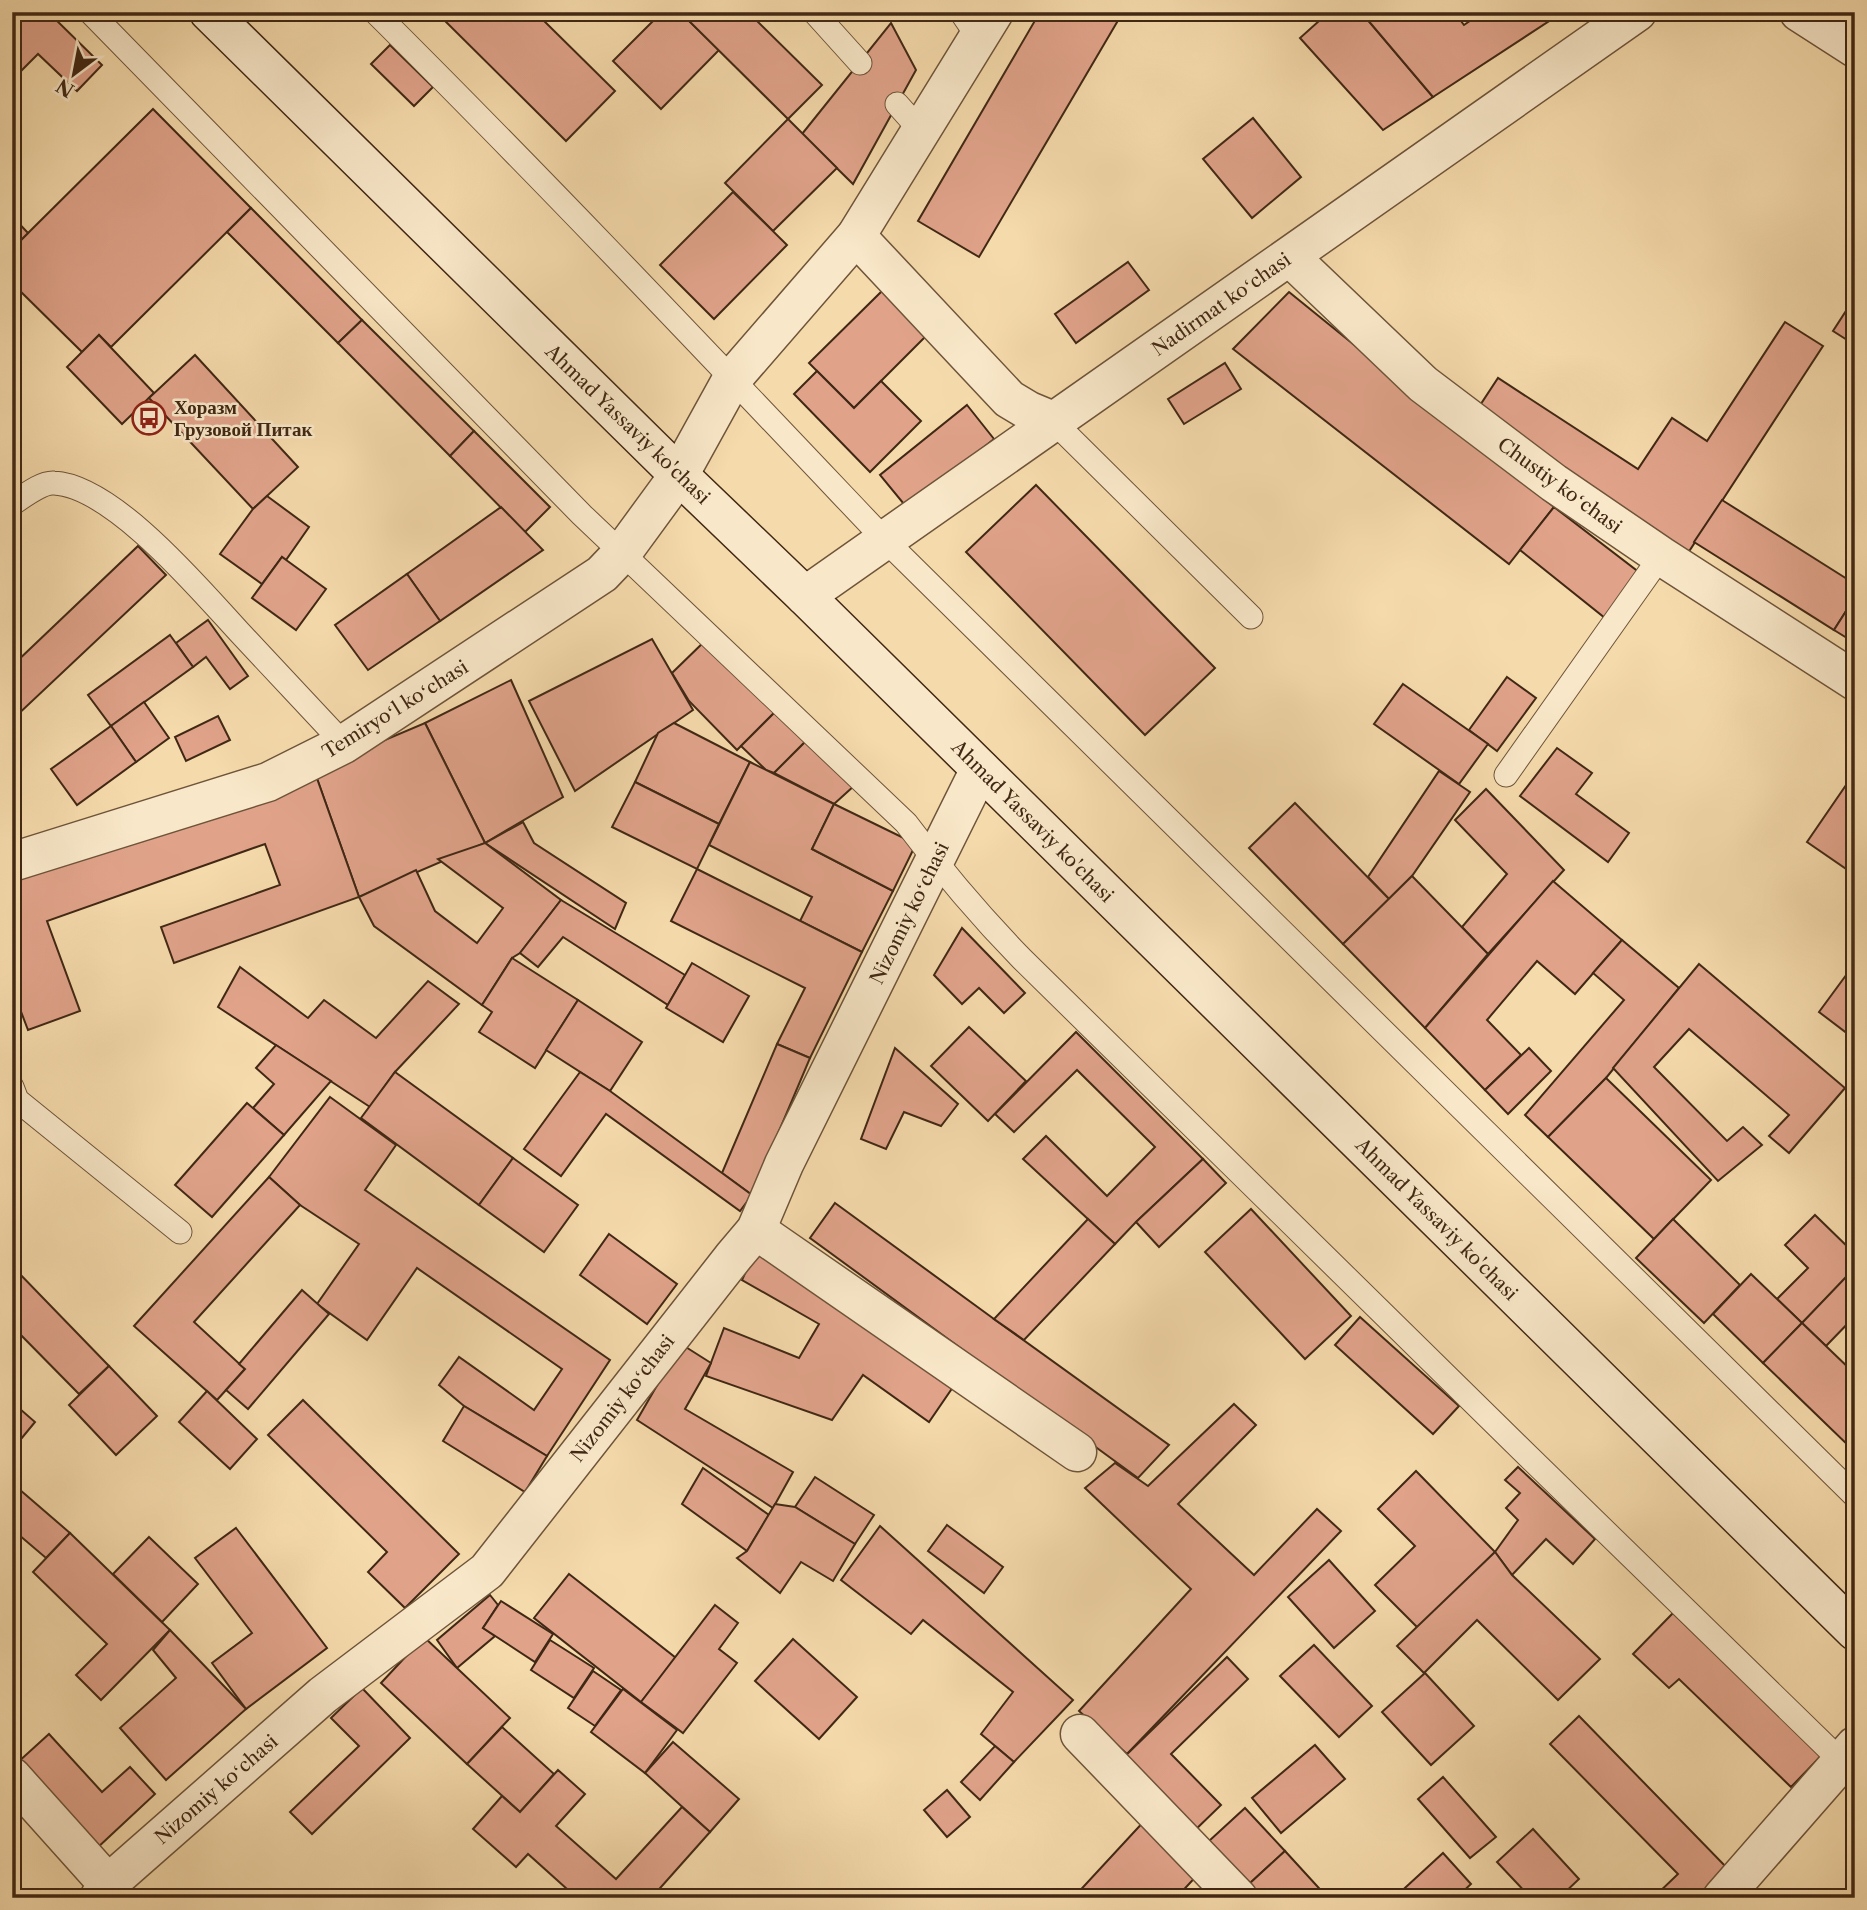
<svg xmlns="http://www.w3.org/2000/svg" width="1867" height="1910" viewBox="0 0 1867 1910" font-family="'Libre Caslon Text',serif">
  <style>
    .building { fill: #e0a38a; stroke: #412814; stroke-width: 2 }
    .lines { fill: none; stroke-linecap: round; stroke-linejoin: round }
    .service-casing { stroke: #6e543a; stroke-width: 25 }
    .minor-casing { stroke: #6e543a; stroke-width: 41 }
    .tertiary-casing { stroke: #6e543a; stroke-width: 41 }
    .secondary-casing { stroke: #412814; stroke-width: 41 }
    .service { stroke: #f8e7c8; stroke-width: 23 }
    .minor { stroke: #f8e7c8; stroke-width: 38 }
    .tertiary { stroke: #f8e7c8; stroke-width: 38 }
    .secondary { stroke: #f8e7c8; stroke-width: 38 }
    .labels { text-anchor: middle; stroke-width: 5; stroke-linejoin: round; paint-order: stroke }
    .street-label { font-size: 19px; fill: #412814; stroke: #f8e7c8 }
    .poi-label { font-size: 19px; font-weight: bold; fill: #412814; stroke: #f8e7c8; text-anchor: start }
  </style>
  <rect width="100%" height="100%" fill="#f5daab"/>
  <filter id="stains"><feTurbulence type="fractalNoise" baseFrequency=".00286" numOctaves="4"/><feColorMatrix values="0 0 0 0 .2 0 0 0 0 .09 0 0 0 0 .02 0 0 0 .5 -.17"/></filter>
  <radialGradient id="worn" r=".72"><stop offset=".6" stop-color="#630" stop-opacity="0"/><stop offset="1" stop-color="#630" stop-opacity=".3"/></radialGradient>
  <g class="building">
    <path d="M12,12h14l-14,14z"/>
    <path d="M26,12h22l54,53 -25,26 -39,-37 -26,26v-54z"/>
    <path d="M436,12h99l80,79 -49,50z"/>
    <path d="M662,12h18l39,38 -58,59 -48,-48z"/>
    <path d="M680,12h68l74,73 -34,34z"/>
    <path d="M1040,12h83l-144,245 -61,-36z"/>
    <path d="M1329,12h32l72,85 -50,33 -83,-92z"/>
    <path d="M1361,12h93l10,13 19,-13h80l-130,85z"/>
    <path d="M891,23l25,47 -63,114 -51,-50z"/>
    <path d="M390,45l43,42 -19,19 -43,-42z"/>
    <path d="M153,109l98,99 -140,139 -12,-12 -17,17 -70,-69v-34z"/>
    <path d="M1253,118l48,59 -49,41 -49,-59z"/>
    <path d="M788,119l49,49 -64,63 -48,-48z"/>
    <path d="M733,192l54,53 -73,74 -54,-54z"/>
    <path d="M251,208l111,112 -24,23 -111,-111z"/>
    <path d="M12,216l16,17 -16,16z"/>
    <path d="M1128,262l21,28 -73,53 -21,-29z"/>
    <path d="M882,291l45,44 -73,73 -45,-45z"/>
    <path d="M1289,292l265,215 -45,57 -276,-215z"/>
    <path d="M1855,297v48l-22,-14z"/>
    <path d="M362,320l112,111 -24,25 -112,-113z"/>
    <path d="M1785,322l38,24 -137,210 -213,-140 25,-38 140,91 34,-51 35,23z"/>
    <path d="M99,335l55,58 -32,31 -55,-57z"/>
    <path d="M195,355l103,112 -45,42 -104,-111z"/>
    <path d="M1225,363l16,26 -57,35 -16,-25z"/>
    <path d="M817,371l37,37 27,-27 40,40 -51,51 -76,-78z"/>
    <path d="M967,405l27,34 -86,70 -28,-34z"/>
    <path d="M474,431l76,76 -25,25 -75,-76z"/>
    <path d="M1036,485l179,183 -70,67 -179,-183z"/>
    <path d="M267,496l42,31 -23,33 -4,-3 -20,27 -42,-30 33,-45z"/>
    <path d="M1722,500l133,84v13l-21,33 -140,-88z"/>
    <path d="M501,507l42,43 -103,71 -33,-47z"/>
    <path d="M1554,507l86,66 -35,45 -85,-68z"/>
    <path d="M138,546l28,29 -154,145v-54z"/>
    <path d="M282,557l44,32 -30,41 -44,-32z"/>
    <path d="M407,574l33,47 -72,49 -33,-45z"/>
    <path d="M1855,597v46l-21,-13z"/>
    <path d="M208,620l40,56 -18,13 -24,-32 -13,10 -17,-24z"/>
    <path d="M170,635l23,32 -82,59 -23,-31z"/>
    <path d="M708,638l70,71 -41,41 -48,-49 -17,-28z"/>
    <path d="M652,639l41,71 -118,81 -46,-90z"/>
    <path d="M1507,677l29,21 -39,53 -28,-21z"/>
    <path d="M511,680l52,117 -78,46 -60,-120z"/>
    <path d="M1403,684l85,60 -29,40 -85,-60z"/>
    <path d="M144,702l25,36 -33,24 -25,-36z"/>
    <path d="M776,711l30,30 -32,32 -8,-3 -25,-24z"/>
    <path d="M218,716l12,24 -44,21 -11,-24z"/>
    <path d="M425,723l60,120 -126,54 -45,-127z"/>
    <path d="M674,723l76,39 -31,62 -84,-42 23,-49z"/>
    <path d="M111,726l25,36 -59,43 -26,-36z"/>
    <path d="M806,741l49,44 -21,19 -60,-31z"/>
    <path d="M1557,748l35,25 -16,21 53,39 -21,29 -88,-66z"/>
    <path d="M750,762l84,42 -22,45 81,42 -31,61 -62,-31 12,-24 -103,-52z"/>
    <path d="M314,770l45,127 -185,66 -13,-36 119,-42 -15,-41 -218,77 33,90 -52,19 -16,-42v-111z"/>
    <path d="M1439,771l31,21 -58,84 -23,23 -21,-22z"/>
    <path d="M1855,772v103l-48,-33z"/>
    <path d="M635,782l84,42 -22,45 -85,-42z"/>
    <path d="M1486,789l78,81 -76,84 -26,-27 45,-53 -52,-54z"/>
    <path d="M1295,803l94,96 -46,45 -94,-96z"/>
    <path d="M834,804l82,40 -23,47 -81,-42z"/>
    <path d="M523,822l11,21 92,60 -11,26 -130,-86z"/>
    <path d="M485,843l76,57 -41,53 -8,5 -30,47 -108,-79 -15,-29 57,-27 19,41 42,32 26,-35 -65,-49z"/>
    <path d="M697,869l165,83 -52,106 -33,-14 28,-56 -134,-67z"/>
    <path d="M1412,876l76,78 -63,74 -82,-84z"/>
    <path d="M1553,881l69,59 -47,54 -38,-33 -50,59 34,35 -36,35 -60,-62z"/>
    <path d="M561,900l124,75 -17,30 -105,-68 -25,30 -18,-14z"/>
    <path d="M962,928l63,65 -21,20 -25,-25 -17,16 -28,-29z"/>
    <path d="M1622,940l57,48 -73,90 -58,59 -23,-22 99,-115 -31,-27z"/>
    <path d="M512,958l66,42 -43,68 -56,-36 13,-20 -10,-7z"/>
    <path d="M692,963l57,33 -26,46 -57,-34z"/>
    <path d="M1855,963v62l-7,9 -29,-22z"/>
    <path d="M1699,964l146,124 -56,65 -20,-17 20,-21 -100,-86 -35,38 73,74 16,-14 19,18 -44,36 -105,-113z"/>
    <path d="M240,967l68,51 16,-18 52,38 52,-57 31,23 -64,68 -25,35 -152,-100z"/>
    <path d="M578,1000l64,42 -32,49 -64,-41z"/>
    <path d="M969,1027l57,54 -38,40 -57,-55z"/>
    <path d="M1076,1032l127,127 -67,63 -21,22 -92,-85 23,-23 61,60 48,-49 -78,-77 -63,62 -19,-18z"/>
    <path d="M777,1044l33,14 -58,137 -30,-22z"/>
    <path d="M276,1045l55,36 -47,54 -31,-27 21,-24 -18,-16z"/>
    <path d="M895,1048l63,56 -17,22 -37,-14 -18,37 -25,-10z"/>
    <path d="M1529,1048l22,23 -43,43 -23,-24z"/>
    <path d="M395,1072l118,86 -34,47 -118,-87z"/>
    <path d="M580,1072l30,19 142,104 -12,16 -134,-97 -45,62 -37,-27z"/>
    <path d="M1606,1078l105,102 -57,59 -106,-102z"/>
    <path d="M330,1097l66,48 -31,45 245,170 -63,96 -83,-50 -25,-21 20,-28 75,53 28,-41 -145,-101 -50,72 -50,-36 42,-60 -59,-39 -31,-28z"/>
    <path d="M247,1103l37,32 -72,82 -37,-32z"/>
    <path d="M513,1158l65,47 -34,47 -65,-47z"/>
    <path d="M1203,1159l23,24 -67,64 -23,-25z"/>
    <path d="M269,1177l31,28 -106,117 51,47 -28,31 -83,-74z"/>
    <path d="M835,1203l159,116 175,126 -31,33 -328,-240z"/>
    <path d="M1251,1209l100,107 -46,43 -100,-107z"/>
    <path d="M1815,1215l40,39v15l-53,54 -25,-24 31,-31 -23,-23z"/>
    <path d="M1088,1219l27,25 -91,96 -30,-21z"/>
    <path d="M1673,1219l67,66 -36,38 -68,-65z"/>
    <path d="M609,1234l68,50 -30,40 -67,-49z"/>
    <path d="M757,1247l196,140 -24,35 -66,-47 -31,45 -126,-44 18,-48 75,30 20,-34 -77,-44z"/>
    <path d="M16,1270l93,96 -30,28 -67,-68v-53z"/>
    <path d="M1751,1274l51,49 -39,40 -50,-49z"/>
    <path d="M1846,1277l9,8v31l-29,30 -24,-23z"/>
    <path d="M302,1290l27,24 -81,95 -22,-19 19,-21 -6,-5z"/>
    <path d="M1360,1317l99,89 -26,28 -98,-89z"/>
    <path d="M1802,1323l53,51v78l-92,-89z"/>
    <path d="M681,1344l30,19 -26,46 108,63 -20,36 -136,-88z"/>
    <path d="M109,1366l48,50 -41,39 -47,-50z"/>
    <path d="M207,1391l50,48 -27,30 -51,-47z"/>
    <path d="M303,1400l156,154 -54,54 -37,-36 19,-20 -119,-117z"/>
    <path d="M12,1402l23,20 -23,28z"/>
    <path d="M1234,1404l22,21 -78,79 76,71 63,-66 24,22 -214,223 -48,-43 112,-122 -106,-101 30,-25 33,23z"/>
    <path d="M464,1406l83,50 -22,36 -82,-51z"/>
    <path d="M1518,1467l77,72 -22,25 -27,-25 -34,36 -17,-23 23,-32 -12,-12 14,-15 -15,-13z"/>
    <path d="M703,1468l66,47 -22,36 -65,-47z"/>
    <path d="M1416,1471l79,81 -77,76 -43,-43 40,-39 -37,-37z"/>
    <path d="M815,1477l59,38 -19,29 -60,-37z"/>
    <path d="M12,1483l58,50 -24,25 -34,-29z"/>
    <path d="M775,1504l20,3 60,37 -22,37 -32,-19 -21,31 -43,-35 10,-7z"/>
    <path d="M947,1525l56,42 -19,26 -56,-42z"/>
    <path d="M880,1526l193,174 -59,62 -33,-28 32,-42 -90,-72 -12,14 -70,-54z"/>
    <path d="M236,1528l91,120 -81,61 -34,-46 40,-30 -57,-75z"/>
    <path d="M70,1533l100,97 -69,70 -25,-25 31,-31 -74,-72z"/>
    <path d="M149,1537l49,47 -36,38 -49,-48z"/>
    <path d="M1495,1552l17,23 88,84 -42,41 -81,-80 -53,53 -27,-27z"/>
    <path d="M1329,1560l46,51 -41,37 -46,-51z"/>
    <path d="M569,1574l107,84 -35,44 -107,-84z"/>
    <path d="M490,1595l8,10 -15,23 12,8 -38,32 -20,-28z"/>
    <path d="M501,1601l52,33 -18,28 -52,-34z"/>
    <path d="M715,1605l23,18 -19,26 18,14 -54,70 -42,-31z"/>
    <path d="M1673,1613l148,143 -30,31 -112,-108 -10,9 -36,-34z"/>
    <path d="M170,1630l76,79 -80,71 -46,-52 56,-50 -23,-28z"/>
    <path d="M424,1637l86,81 -43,46 -86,-81z"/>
    <path d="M793,1639l64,58 -38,42 -64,-58z"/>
    <path d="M550,1640l44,28 -20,30 -43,-28z"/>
    <path d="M1314,1645l58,61 -33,31 -59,-61z"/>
    <path d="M1227,1657l21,22 -77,75 50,51 -31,30 -70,-74z"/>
    <path d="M593,1671l28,19 -26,36 -27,-18z"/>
    <path d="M1425,1673l49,53 -43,39 -49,-53z"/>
    <path d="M362,1688l48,50 -98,96 -22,-22 69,-66 -28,-28z"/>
    <path d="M623,1689l54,41 -32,43 -54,-41z"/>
    <path d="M1579,1716l151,155 -28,27h-49l25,-24 -128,-130z"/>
    <path d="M502,1727l52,47 -34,38 -53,-48z"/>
    <path d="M49,1734l53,58 28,-25 25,27 -59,55 -79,-86z"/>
    <path d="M673,1742l66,57 -29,33 -65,-59z"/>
    <path d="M1315,1745l30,34 -64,54 -29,-35z"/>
    <path d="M995,1746l19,16 -34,38 -19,-18z"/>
    <path d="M558,1770l27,24 -29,32 60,53 66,-72 28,25 -57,64 2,2h-78l-49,-44 -12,13 -43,-38 29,-33 18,16z"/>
    <path d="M1443,1777l53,60 -26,21 -52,-59z"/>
    <path d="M947,1790l23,27 -23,20 -23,-27z"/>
    <path d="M1245,1808l40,43 -36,33 -40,-43z"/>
    <path d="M1147,1818l55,52 -26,28h-103z"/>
    <path d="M1533,1829l46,50 -20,19h-28l-34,-36z"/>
    <path d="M1285,1851l43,47h-66l-13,-14z"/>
    <path d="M1443,1853l28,31 -15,14h-62z"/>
  </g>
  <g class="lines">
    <defs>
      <g id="service">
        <path d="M90,12l492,503 324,308c36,48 74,93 116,136l507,498 312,304"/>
        <path d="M375,12c174,173 342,351 511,529l969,955"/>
        <path d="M814,12l46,51"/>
        <path d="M961,12l17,25"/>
        <path d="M897,104l24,27"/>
        <path d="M1053,421l198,196"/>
        <path d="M12,504c11,-7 29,-22 42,-21 60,3 148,109 188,152 34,36 68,73 102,109"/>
        <path d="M1506,775l155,-219"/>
        <path d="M12,1087l5,13 163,132"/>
      </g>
      <g id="minor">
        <path d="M1799,12l56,36"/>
        <path d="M856,236l153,163 20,12 24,10"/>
        <path d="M1290,257l133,127 131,99 107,73 194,125"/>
        <path d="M805,596l832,-584"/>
        <path d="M756,1230l321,222"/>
        <path d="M1080,1734l158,164"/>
        <path d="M12,1777l96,107"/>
        <path d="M99,1898l9,-14 215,-189 164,-124 247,-315 22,-26 28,-66 196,-395"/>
        <path d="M1722,1898l133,-152"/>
      </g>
      <path id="tertiary" d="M12,862l256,-80 76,-38 258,-170 20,-21 57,-78 53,-96 124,-143 138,-224"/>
      <path id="secondary" d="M209,12l470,463 126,121 1050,1035"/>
    </defs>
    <use href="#service" class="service-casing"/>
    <use href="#minor" class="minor-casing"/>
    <use href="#tertiary" class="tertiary-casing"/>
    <use href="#secondary" class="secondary-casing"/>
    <use href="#service" class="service"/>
    <use href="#minor" class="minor"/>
    <use href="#tertiary" class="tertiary"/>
    <use href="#secondary" class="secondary"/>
  </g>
  <defs>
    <symbol id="bus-ring" viewBox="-11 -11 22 22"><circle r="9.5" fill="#f8e7c8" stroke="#8f2418" stroke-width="1.5"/><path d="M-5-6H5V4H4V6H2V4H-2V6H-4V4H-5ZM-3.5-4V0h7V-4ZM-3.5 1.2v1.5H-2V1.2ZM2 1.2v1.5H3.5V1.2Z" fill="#8f2418"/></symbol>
  </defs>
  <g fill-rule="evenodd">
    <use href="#bus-ring" x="130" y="399" width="38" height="38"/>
  </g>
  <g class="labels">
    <g class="street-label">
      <text transform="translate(1221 304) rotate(-35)" y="7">Nadirmat koʻchasi</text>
      <text transform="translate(628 424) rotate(44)" y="7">Ahmad Yassaviy ko'chasi</text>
      <text transform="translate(1560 485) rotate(36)" y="7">Chustiy koʻchasi</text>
      <text transform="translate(395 709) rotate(-32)" y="7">Temiryoʻl koʻchasi</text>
      <text transform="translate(1033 821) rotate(45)" y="7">Ahmad Yassaviy ko'chasi</text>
      <text transform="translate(909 913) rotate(-64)" y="7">Nizomiy koʻchasi</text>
      <text transform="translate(1437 1219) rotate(45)" y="7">Ahmad Yassaviy ko'chasi</text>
      <text transform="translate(622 1398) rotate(-52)" y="7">Nizomiy koʻchasi</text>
      <text transform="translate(216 1789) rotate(-41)" y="7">Nizomiy koʻchasi</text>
    </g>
    <g class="poi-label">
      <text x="174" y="414">Хоразм<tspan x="174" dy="22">Грузовой Питак</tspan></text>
    </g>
  </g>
  <rect width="1867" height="1910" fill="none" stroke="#f5daab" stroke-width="42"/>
  <rect x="14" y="14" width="1839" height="1882" fill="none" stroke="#412814" stroke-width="3.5"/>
  <rect x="21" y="21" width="1825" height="1868" fill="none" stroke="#412814" stroke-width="2"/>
  <g transform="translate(74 74) rotate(212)" stroke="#f8e7c8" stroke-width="5" paint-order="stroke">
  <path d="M0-5L12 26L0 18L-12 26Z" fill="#412814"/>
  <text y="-10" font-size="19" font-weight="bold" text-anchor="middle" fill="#412814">N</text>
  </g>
  <rect width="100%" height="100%" filter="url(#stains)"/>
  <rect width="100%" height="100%" fill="url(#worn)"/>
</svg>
